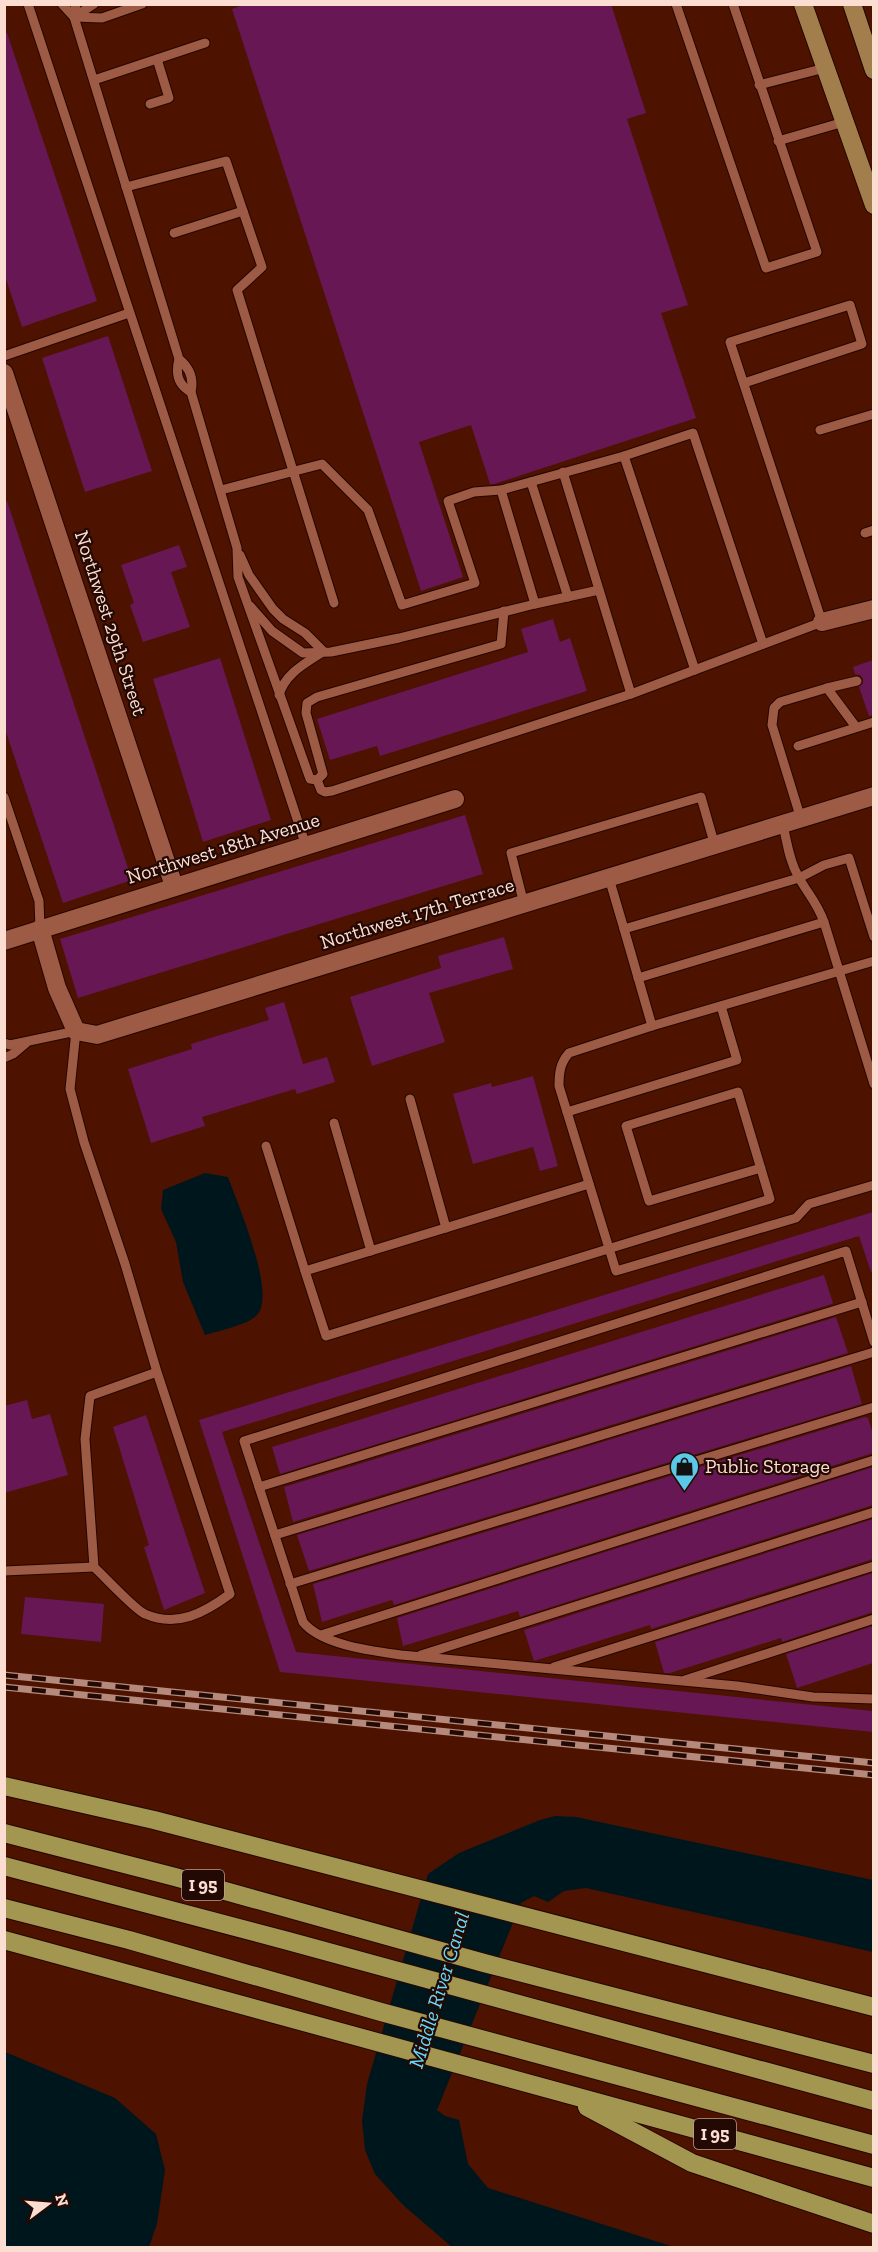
<svg xmlns="http://www.w3.org/2000/svg" width="878" height="2252" viewBox="0 0 878 2252" font-family="'Zilla Slab',serif">
  <style>
    .water { fill: #00161d }
    .building { fill: #671754 }
    .lines { fill: none; stroke-linecap: round; stroke-linejoin: round }
    .lane-casing { stroke: #250700; stroke-width: 11 }
    .street-casing { stroke: #250700; stroke-width: 20 }
    .primary-casing { stroke: #250700; stroke-width: 20 }
    .highway-casing { stroke: #250700; stroke-width: 20 }
    .lane { stroke: #9d5a44; stroke-width: 9 }
    .street { stroke: #9d5a44; stroke-width: 18 }
    .primary { stroke: #a17e4c; stroke-width: 18 }
    .highway { stroke: #a39651; stroke-width: 18 }
    .rail-casing { stroke: #b58a7d; stroke-width: 7 }
    .rail { stroke: #230903; stroke-width: 4.5; stroke-dasharray: 14; stroke-linecap: butt }
    .labels { text-anchor: middle; stroke-width: 4.5; stroke-linejoin: round; paint-order: stroke }
    .shield { fill: #230903; stroke: #bb9d94; stroke-width: 1.5 }
    .shield-label { font-size: 18px; font-weight: bold; fill: #fcddd2 }
    .street-label { font-size: 20px; fill: #fcddd2; stroke: #230903 }
    .poi-label { font-size: 20px; fill: #fcddd2; stroke: #230903; text-anchor: start }
    .water-label { font-size: 21px; font-style: italic; fill: #63dafc; stroke: #230903 }
  </style>
  <rect width="100%" height="100%" fill="#4d1200"/>
  <g class="water">
    <path d="M205,1173l23,4c9,25 49,117 29,138 -9,10 -39,16 -52,20l-22,-53 -7,-40 -15,-33 2,-19z"/>
    <path d="M555,1816l21,1 297,63v72l-287,-64 -22,3 -16,11 -14,-6 -13,7 -84,207 8,6 14,4 9,44 20,24 186,59h-222l-49,-42 -28,-31 -10,-24 -3,-29 5,-37 61,-210 31,-21 81,-33z"/>
    <path d="M5,2052l110,46 41,36 9,36 -8,54 -8,23h-144z"/>
  </g>
  <g class="building">
    <path d="M246,4h365l35,109 -19,6 61,186 -27,8 35,105 -202,66h-4l-19,-59 -52,17 44,135 -42,14 -189,-582z"/>
    <path d="M4,33h3l90,268 -75,26 -18,-54z"/>
    <path d="M108,336l44,135 -67,21 -43,-134z"/>
    <path d="M7,501l125,379 -69,23 -59,-177v-224z"/>
    <path d="M179,545l8,22 -16,5 19,55 -47,15 -13,-37 4,-2 -13,-38z"/>
    <path d="M553,619l7,23 10,-4 17,53 -207,65 -3,-10 -47,14 -13,-41 211,-67 -7,-23z"/>
    <path d="M220,658l51,162 -68,22 -50,-163z"/>
    <path d="M873,660v55l-4,1 -10,-29 4,-4v-4l-3,-4 -5,-1 -2,-7z"/>
    <path d="M465,815l18,59 -405,124 -18,-59z"/>
    <path d="M504,937l9,32 -84,24 16,49 -73,24 -22,-69 91,-29 -3,-12z"/>
    <path d="M284,1002l19,62 24,-7 8,25 -38,12 -2,-5 -93,28 3,9 -54,17 -23,-74 64,-20 -1,-5 78,-24 -4,-12z"/>
    <path d="M533,1076l25,90 -18,5 -7,-24 -60,17 -20,-70 38,-11 1,4z"/>
    <path d="M873,1212v60h-2l-12,-36 -637,196 74,220 577,59v21l-593,-60 -81,-252z"/>
    <path d="M824,1275l9,28 -1,1 -552,170 -8,-27z"/>
    <path d="M836,1317l12,36 -555,169 -9,-35z"/>
    <path d="M851,1366l11,38 -553,167 -12,-36z"/>
    <path d="M27,1400l5,19 18,-5 18,61 -64,18v-87z"/>
    <path d="M146,1415l59,178 -41,17 -20,-63 5,-2 -36,-118z"/>
    <path d="M865,1417l3,1 5,16v19l-479,152 -2,-5 -70,22 -9,-38z"/>
    <path d="M873,1467v38l-353,112 -2,-6 -115,35 -6,-28z"/>
    <path d="M873,1519v40l-222,70 -1,-4 -116,36 -10,-31z"/>
    <path d="M873,1573v39l-91,30 -1,-4 -111,35h-6l-9,-31z"/>
    <path d="M25,1597l79,7 -3,38 -80,-8z"/>
    <path d="M873,1626v37l-76,25 -11,-34z"/>
  </g>
  <g class="lines">
    <defs>
      <g id="lane">
        <path d="M28,4l278,842"/>
        <path d="M62,4l12,13 28,1 40,-14"/>
        <path d="M76,4l-2,13 105,342c-4,15 -1,26 12,33"/>
        <path d="M676,4l90,264 51,-16 -84,-248"/>
        <path d="M74,17l20,-13"/>
        <path d="M94,80l111,-37"/>
        <path d="M759,85l66,-17"/>
        <path d="M150,104l19,-6 -12,-39"/>
        <path d="M778,141l66,-19"/>
        <path d="M126,187l100,-26 36,106 -25,23 97,313"/>
        <path d="M174,233l69,-22"/>
        <path d="M4,356l125,-43"/>
        <path d="M179,359c11,9 15,20 12,33l46,156 1,29 72,202 7,1 6,-6 -17,-61 1,-10 10,-6 184,-53 3,-33"/>
        <path d="M820,430l54,-16"/>
        <path d="M563,472l68,222 191,-72 -92,-280 120,-37 12,39 -118,39"/>
        <path d="M531,482l37,115"/>
        <path d="M221,490l101,-26 46,46 34,95 73,-22 -27,-82 26,-9 27,-2"/>
        <path d="M865,533l9,-3"/>
        <path d="M240,555l9,20 24,34 10,10 22,14 18,18"/>
        <path d="M599,590l-64,14 -34,-114 123,-34"/>
        <path d="M250,606l22,25 31,22 28,-1 68,-14 136,-34"/>
        <path d="M695,670l-71,-214 69,-23 70,211"/>
        <path d="M827,688l30,-7"/>
        <path d="M279,695c6,-21 25,-31 42,-42"/>
        <path d="M798,746l76,-24"/>
        <path d="M317,780l4,10 4,2 7,-1 299,-97"/>
        <path d="M4,797l35,104 1,28"/>
        <path d="M801,819l-29,-94 2,-17 6,-6 47,-14 29,39"/>
        <path d="M783,825c4,17 6,35 15,51 9,17 19,26 26,46l50,162"/>
        <path d="M609,878l15,51 175,-51 25,-13 25,-7 25,79"/>
        <path d="M524,904l-13,-51 190,-56 14,49"/>
        <path d="M624,929l28,97 222,-65"/>
        <path d="M638,978l186,-56"/>
        <path d="M652,1026l-83,27c-9,10 -10,20 -10,33l57,185 180,-53 13,-14 65,-19"/>
        <path d="M4,1043l6,2 66,-14 -6,58 14,53 41,122 32,108 73,222c-26,19 -53,34 -85,20 -10,-4 -41,-38 -51,-47l-9,-128 5,-43 67,-24"/>
        <path d="M4,1058l9,-4 13,-11"/>
        <path d="M410,1099l36,129"/>
        <path d="M567,1112l170,-52 -16,-54"/>
        <path d="M334,1123l37,128"/>
        <path d="M266,1146l39,125"/>
        <path d="M589,1184l-284,87 21,65 444,-137 -32,-107 -112,34 23,75 112,-33"/>
        <path d="M874,1342l-28,-91 -602,190 59,181c18,23 70,29 98,33l336,31 76,11 61,2"/>
        <path d="M259,1487l603,-185"/>
        <path d="M275,1535l599,-183"/>
        <path d="M4,1571l90,-4"/>
        <path d="M290,1584l584,-177"/>
        <path d="M321,1635l553,-175"/>
        <path d="M421,1655l453,-143"/>
        <path d="M554,1667l320,-101"/>
        <path d="M685,1680l189,-61"/>
      </g>
      <g id="street">
        <path d="M4,373l170,513"/>
        <path d="M822,622l52,-13"/>
        <path d="M40,929l17,59 19,43 21,4 777,-239"/>
        <path d="M4,941l451,-142"/>
      </g>
      <g id="primary">
        <path d="M803,4l71,201"/>
        <path d="M852,4l22,66"/>
      </g>
      <g id="highway">
        <path d="M4,1786l150,34 720,187"/>
        <path d="M4,1833l171,44 309,86 390,101"/>
        <path d="M4,1866l284,75 586,160"/>
        <path d="M4,1908l125,32 252,72 493,133"/>
        <path d="M4,1940l870,238"/>
        <path d="M587,2107l105,56 182,61"/>
      </g>
    </defs>
    <use href="#lane" class="lane-casing"/>
    <use href="#street" class="street-casing"/>
    <use href="#primary" class="primary-casing"/>
    <use href="#highway" class="highway-casing"/>
    <use href="#lane" class="lane"/>
    <use href="#street" class="street"/>
    <use href="#primary" class="primary"/>
    <use href="#highway" class="highway"/>
    <defs>
      <g id="rail">
        <path d="M4,1675l870,88"/>
        <path d="M4,1687l870,88"/>
      </g>
    </defs>
    <use href="#rail" class="rail-casing"/>
    <use href="#rail" class="rail"/>
  </g>
  <defs>
    <symbol id="shop-pin" viewBox="-11 -11 22 30"><path d="M0 17L-7.5 6A9.5 9.5 0 1 1 7.5 6Z" fill="#5bc8e7" stroke="#230903"/><path d="M-5-2.5h2.3a2.7 3.5 0 0 1 5.4 0H5L5.5 6h-11ZM-1.5-2.5h3a1.5 2.3 0 0 0-3 0Z" fill="#111"/></symbol>
  </defs>
  <g fill-rule="evenodd">
    <use href="#shop-pin" x="668" y="1450" width="33" height="45"/>
  </g>
  <g class="labels">
    <g class="shield">
      <rect x="182" y="1870" width="42" height="30" rx="4.5"/>
      <rect x="694" y="2119" width="42" height="30" rx="4.5"/>
    </g>
    <g class="shield-label">
      <text x="203" y="1891">I 95</text>
      <text x="715" y="2140">I 95</text>
    </g>
    <g class="street-label">
      <text transform="translate(111 623) rotate(72)" y="7">Northwest 29th Street</text>
      <text transform="translate(223 848) rotate(-17)" y="7">Northwest 18th Avenue</text>
      <text transform="translate(417 913) rotate(-17)" y="7">Northwest 17th Terrace</text>
    </g>
    <g class="poi-label">
      <text x="705" y="1473">Public Storage</text>
    </g>
    <g class="water-label">
      <text transform="translate(439 1990) rotate(-73)" y="7">Middle River Canal</text>
    </g>
  </g>
  <rect width="878" height="2252" fill="none" stroke="#fcddd2" stroke-width="12"/>
  <g transform="translate(48 2204) rotate(74)" stroke="#230903" stroke-width="4.5" paint-order="stroke">
  <path d="M0-4.5L10 22L0 15L-10 22Z" fill="#fcddd2"/>
  <text y="-9" font-size="16" font-weight="bold" text-anchor="middle" fill="#fcddd2">N</text>
  </g>
</svg>
